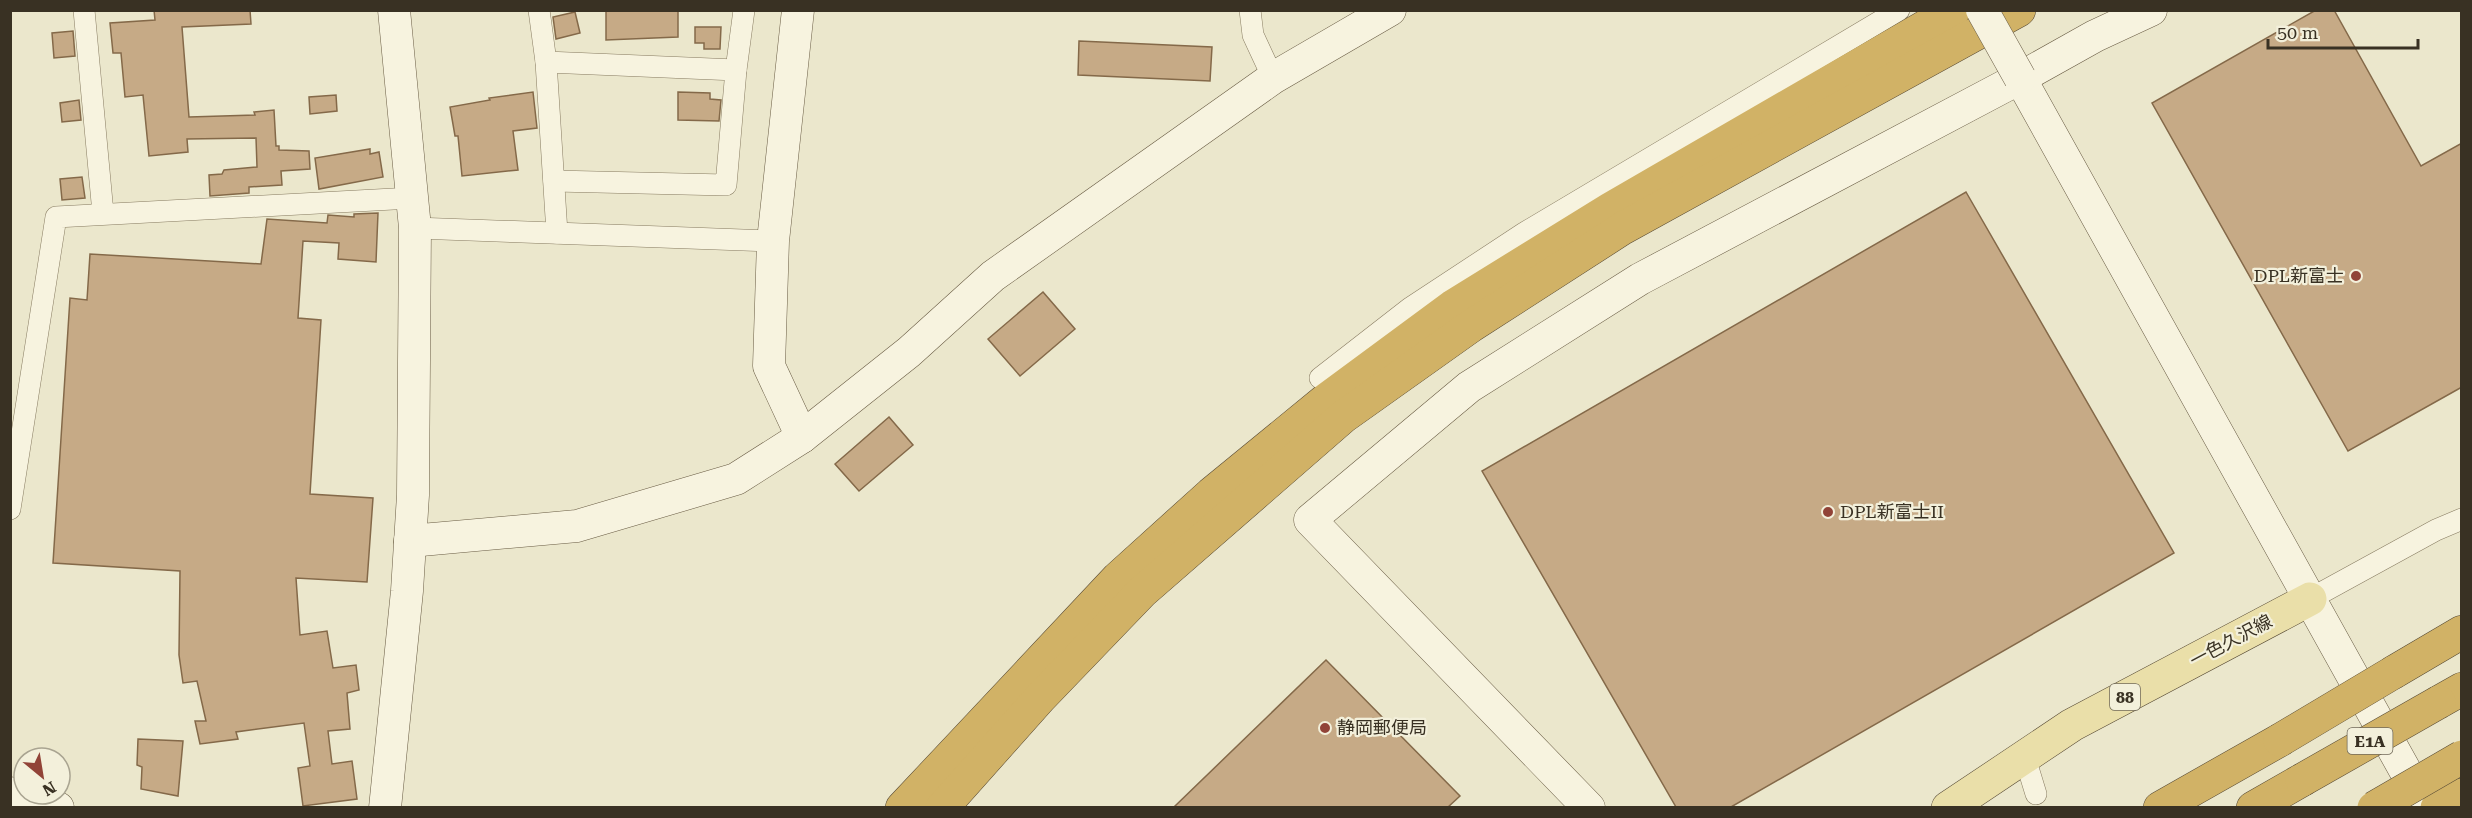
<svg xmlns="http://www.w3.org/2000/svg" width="2472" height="818" viewBox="0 0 2472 818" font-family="'Roboto Serif','Noto Sans JP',serif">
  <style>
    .building { fill: #c6aa86; stroke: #846949; stroke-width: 1.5 }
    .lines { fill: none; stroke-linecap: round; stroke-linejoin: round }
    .street-casing { stroke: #877b61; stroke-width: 22 }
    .secondary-casing { stroke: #695c44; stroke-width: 33 }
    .primary-casing { stroke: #564934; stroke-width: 34 }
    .highway-casing { stroke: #564934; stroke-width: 34 }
    .street { stroke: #f7f3df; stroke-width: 21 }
    .secondary { stroke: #f7f3df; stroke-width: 32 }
    .primary { stroke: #eadfa9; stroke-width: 33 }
    .highway { stroke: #d1b266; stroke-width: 33 }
    .secondary-bridge-casing { stroke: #695c44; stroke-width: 33; stroke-linecap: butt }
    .highway-bridge-casing { stroke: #564934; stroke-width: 34; stroke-linecap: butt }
    .secondary-bridge { stroke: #f7f3df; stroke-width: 32 }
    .highway-bridge { stroke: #d1b266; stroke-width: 33 }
    .poi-dot { fill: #914337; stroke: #f3f0db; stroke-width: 2 }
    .labels { text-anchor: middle; stroke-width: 4.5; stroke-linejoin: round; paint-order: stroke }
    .shield { fill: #f3f0db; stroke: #716a5a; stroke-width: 1.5 }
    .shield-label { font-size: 16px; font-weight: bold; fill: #393123 }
    .poi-label { font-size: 18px; fill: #393123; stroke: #f3f0db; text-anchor: start }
    .street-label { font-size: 18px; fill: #393123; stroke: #f3f0db }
  </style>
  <rect width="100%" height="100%" fill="#ebe7cc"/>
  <g class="building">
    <path d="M154,10h96l1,14 -69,3 7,90 66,-2 -1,-3 20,-2 2,36h3v4l30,1 1,18 -29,2 1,14 -33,2v6l-39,3 -1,-21 13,-1 2,-4 33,-3 -1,-29 -69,1 1,13 -39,4 -6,-61 -18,2 -4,-44h-8l-3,-30 45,-3z"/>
    <path d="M2316,10h18l87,156 41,-23v244l-114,64 -196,-348z"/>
    <path d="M606,11h72v26l-72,3z"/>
    <path d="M575,12l5,21 -24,6 -3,-22z"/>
    <path d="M695,27h26l-1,22h-16v-6h-9z"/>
    <path d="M73,31l2,25 -21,2 -2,-25z"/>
    <path d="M1079,41l133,6 -2,34 -132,-6z"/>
    <path d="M533,92l4,36 -24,3 5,39 -56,6 -4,-40h-3l-5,-29 40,-7 -1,-2z"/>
    <path d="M678,92l32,1v6l11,1 -2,21 -41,-1z"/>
    <path d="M336,95l1,16 -27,3 -1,-17z"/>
    <path d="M79,100l2,20 -19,2 -2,-19z"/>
    <path d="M370,149v5l9,-2 4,25 -64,12 -4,-31z"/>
    <path d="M82,177l3,21 -23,2 -2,-21z"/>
    <path d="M1966,192l208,361 -443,254h-55l-194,-336z"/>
    <path d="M378,213l-2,49 -38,-3 1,-16 -36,-2 -5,77 23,2 -11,174 63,4 -6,84 -71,-4 4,57 27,-4 6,37 23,-3 3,25 -12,3 3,36 -22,2 4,33 20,-3 5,38 -54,7 -5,-38 12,-2 -6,-43 -68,9 2,7 -38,5 -5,-23h11l-9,-40 -14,2 -4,-28 1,-84 -127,-8 17,-265 17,2 3,-46 171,10 6,-45 60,4 1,-8 26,2v-3z"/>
    <path d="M1043,292l32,37 -55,47 -32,-37z"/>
    <path d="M889,417l24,28 -54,46 -24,-27z"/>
    <path d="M1326,660l134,136 -12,11h-274z"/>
    <path d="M138,739l45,2 -5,55 -37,-7 1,-22 -5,-2z"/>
  </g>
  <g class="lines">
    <defs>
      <g id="street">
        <path d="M84,10l19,203"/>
        <path d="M539,10l7,52 11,171"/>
        <path d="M1250,10l3,25 20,43"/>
        <path d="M546,62l190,8"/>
        <path d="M554,181l172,4 10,-115 8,-60"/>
        <path d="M415,228l358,13"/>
        <path d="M1320,378l90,-70 114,-75 375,-223"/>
        <path d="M10,509l46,-292 356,-19"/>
        <path d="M2310,599l126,-69 26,-11"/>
        <path d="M2025,758l11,36"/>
      </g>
      <g id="secondary">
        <path d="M798,10l-25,231 -4,125 33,71"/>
        <path d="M2020,78l406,730"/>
        <path d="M410,541l167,-15 159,-47 66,-42 107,-85 84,-76 280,-198 117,-68"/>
        <path d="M10,793l48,15"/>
        <path d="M385,808l22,-217 6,-96 2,-267 -21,-218"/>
        <path d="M1589,808l-279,-288 159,-133 171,-108 380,-201 75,-42 56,-26"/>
      </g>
      <path id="primary" d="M1948,808l124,-83 238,-126"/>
      <g id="highway">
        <path d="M2394,672l68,-40"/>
        <path d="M2439,702l23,-13"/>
        <path d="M902,808l216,-230 93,-84 116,-95 126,-93 157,-97 344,-199"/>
        <path d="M942,808l98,-110 102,-106 201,-175 128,-91 152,-98 396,-218"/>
        <path d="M2160,808l120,-68"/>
        <path d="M2253,808l49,-28"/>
        <path d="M2437,808l25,-13"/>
      </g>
    </defs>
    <use href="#street" class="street-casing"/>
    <use href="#secondary" class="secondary-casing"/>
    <use href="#primary" class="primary-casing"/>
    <use href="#highway" class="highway-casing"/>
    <use href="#street" class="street"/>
    <use href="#secondary" class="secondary"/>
    <use href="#primary" class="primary"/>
    <use href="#highway" class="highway"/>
    <defs>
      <path id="secondary-bridge" d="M1982,10l38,68"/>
      <g id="highway-bridge">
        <path d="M2280,740l114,-68"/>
        <path d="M2302,780l137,-78"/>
        <path d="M2374,808l88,-51"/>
      </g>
    </defs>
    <use href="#secondary-bridge" class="secondary-bridge-casing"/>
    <use href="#highway-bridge" class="highway-bridge-casing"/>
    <use href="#secondary-bridge" class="secondary-bridge"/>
    <use href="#highway-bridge" class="highway-bridge"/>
  </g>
  <g class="poi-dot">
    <circle cx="2356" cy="276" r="6"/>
    <circle cx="1828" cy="512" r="6"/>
    <circle cx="1325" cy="728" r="6"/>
  </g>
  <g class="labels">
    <g class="shield">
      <rect x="2110" y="684" width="30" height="26" rx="4.5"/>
      <rect x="2347.5" y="728" width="45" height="26" rx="4.5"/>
    </g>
    <g class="shield-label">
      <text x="2125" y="703">88</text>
      <text x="2370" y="747">E1A</text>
    </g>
    <g class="poi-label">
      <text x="2344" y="282" text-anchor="end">DPL新富士</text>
      <text x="1840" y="518">DPL新富士II</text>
      <text x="1337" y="734">静岡郵便局</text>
    </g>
    <g class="street-label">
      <text transform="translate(2231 641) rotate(-28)" y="6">一色久沢線</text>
    </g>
  </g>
  <rect width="2472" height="818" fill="none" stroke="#393123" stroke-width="24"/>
  <g transform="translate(42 776) rotate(150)"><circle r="28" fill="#f3f0db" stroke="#a9a491" stroke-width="1.5"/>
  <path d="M0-4.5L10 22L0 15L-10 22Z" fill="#914337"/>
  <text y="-9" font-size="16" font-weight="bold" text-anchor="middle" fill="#393123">N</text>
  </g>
  <path d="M2268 39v9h150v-9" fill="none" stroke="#393123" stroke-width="3"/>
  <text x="2277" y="39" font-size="18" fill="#393123" stroke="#f3f0db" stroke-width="4.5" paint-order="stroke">50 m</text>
</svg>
